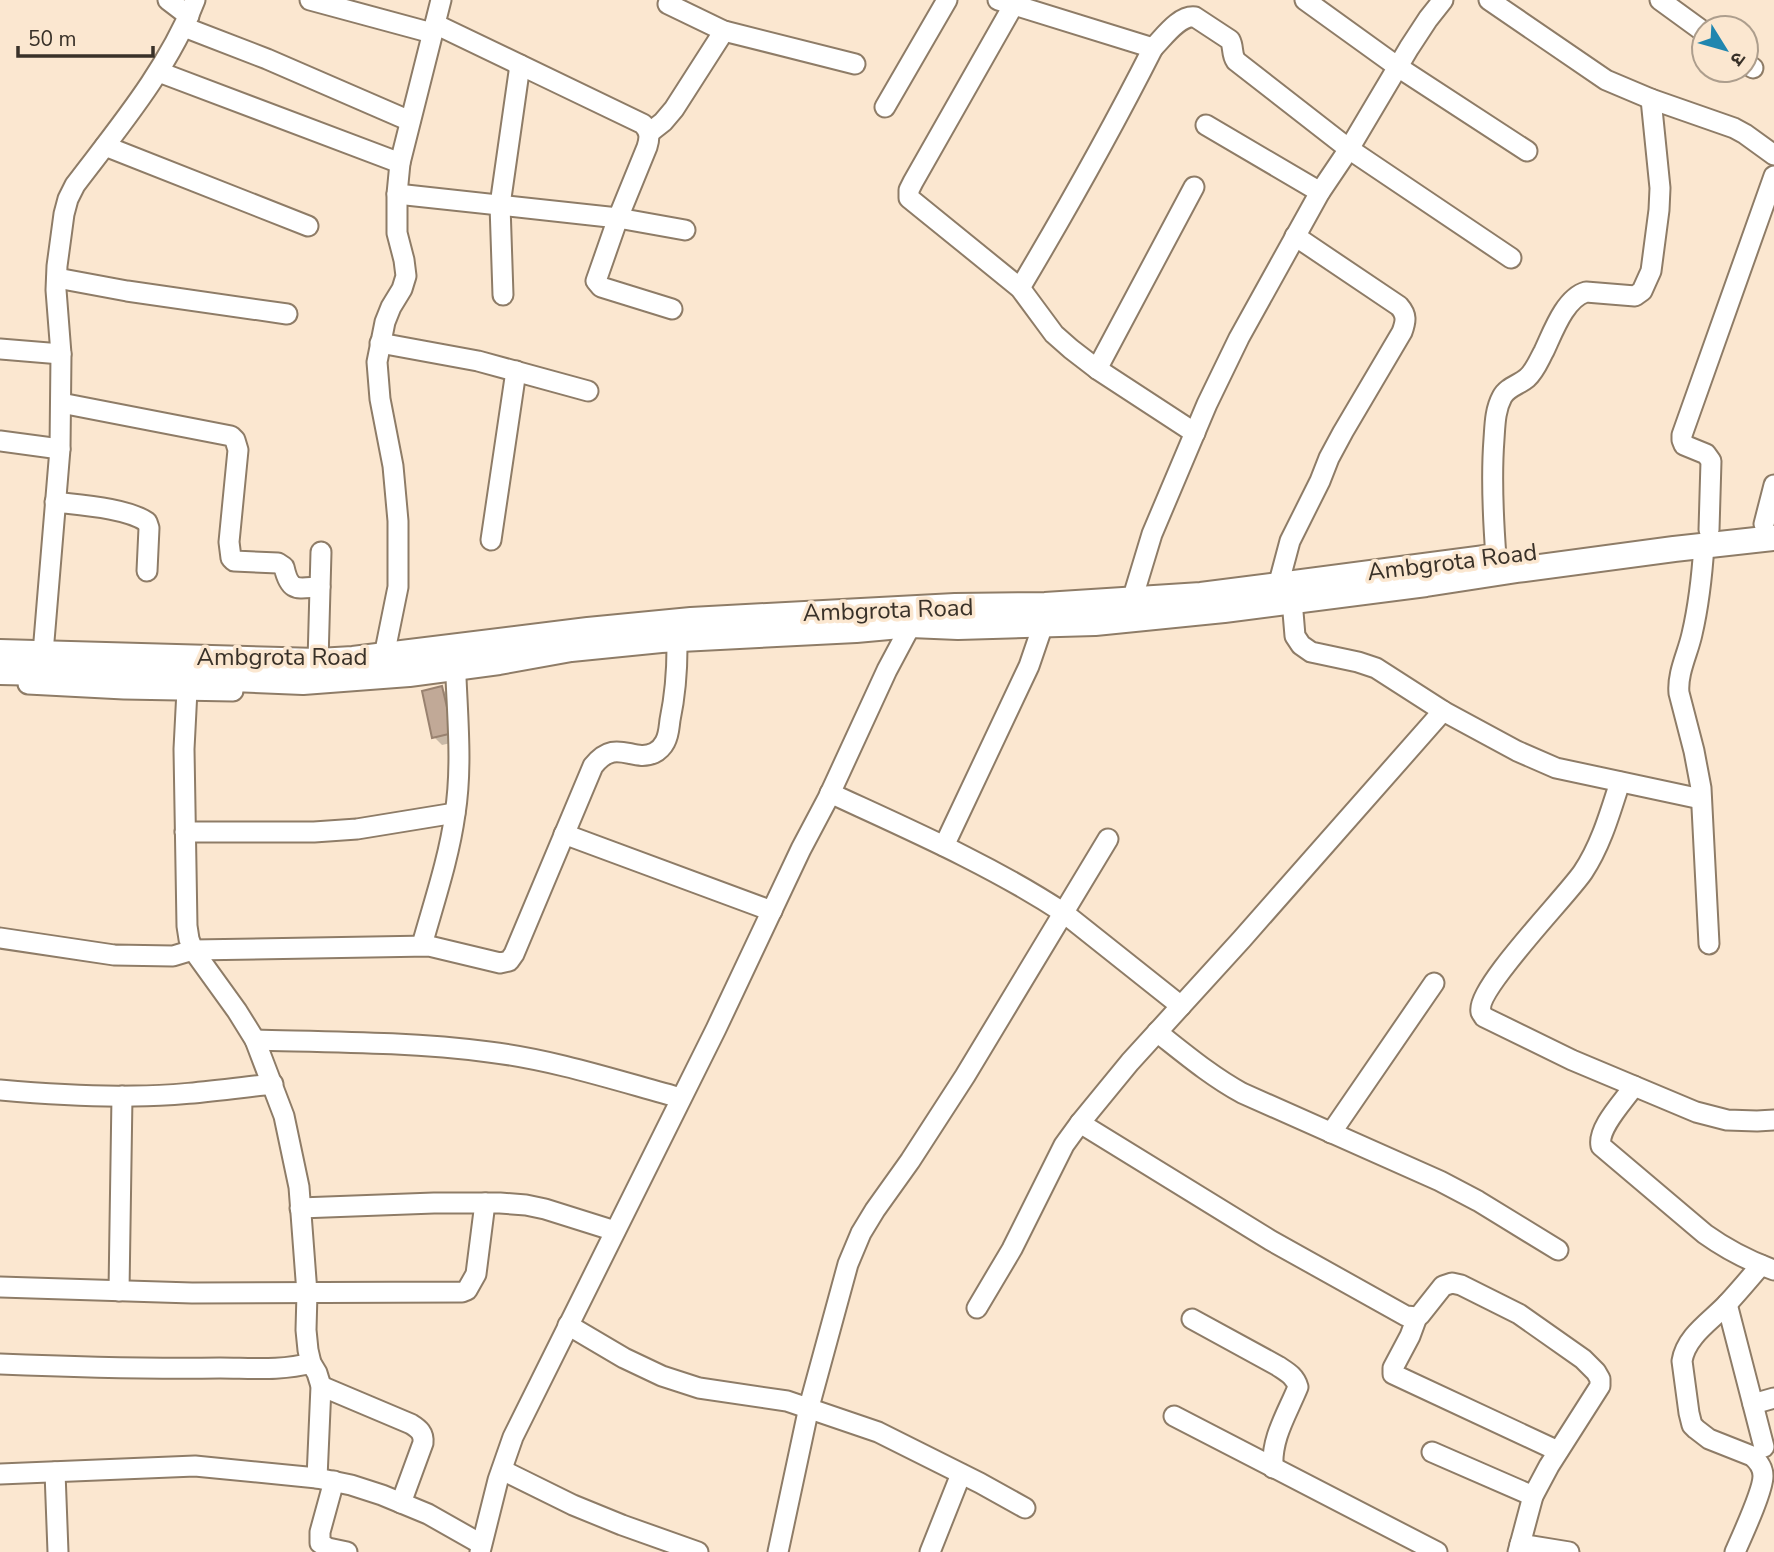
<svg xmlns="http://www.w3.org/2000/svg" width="1774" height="1552" viewBox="0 0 1774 1552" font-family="'Nunito Sans','Noto Sans Devanagari',sans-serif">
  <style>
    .shadow { fill: #0003 }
    .building { fill: #c1a997; stroke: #998270; stroke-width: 2 }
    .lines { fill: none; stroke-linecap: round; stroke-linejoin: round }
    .minor-casing { stroke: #8e7c67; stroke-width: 23 }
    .major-casing { stroke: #8e7c67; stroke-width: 28 }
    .minor { stroke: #fff; stroke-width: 19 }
    .major { stroke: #fff; stroke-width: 24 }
    .labels { text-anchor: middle; stroke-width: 7; stroke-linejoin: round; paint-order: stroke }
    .street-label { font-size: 24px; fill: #393128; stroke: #fbe7d0 }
  </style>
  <rect width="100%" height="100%" fill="#fbe7d0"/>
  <path class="shadow" d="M441,688l9,9 10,44 -18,4 -8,-8z"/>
  <path class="building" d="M442,686l11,47 -21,5 -10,-47z"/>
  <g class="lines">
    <defs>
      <g id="minor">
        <path d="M168,0l21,16"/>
        <path d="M310,0l122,33"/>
        <path d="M998,0l155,48c-41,81 -86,161 -133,240"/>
        <path d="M1305,0l93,67 129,84"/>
        <path d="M1489,0l117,80 45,19 83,29 11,6 29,21"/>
        <path d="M1660,0l44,32"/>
        <path d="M668,4l56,27 131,33"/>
        <path d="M1013,6l-100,176 -4,8v8l111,90 34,46 17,15 26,20 98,64"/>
        <path d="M435,24l208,100c7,8 7,13 4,23l-29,71 -22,63 5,6 71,22"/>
        <path d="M184,27l83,32 143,62"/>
        <path d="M1153,48c11,-11 26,-33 42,-31l35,23c4,7 1,14 6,21l113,88 162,109"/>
        <path d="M1746,63l7,5"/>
        <path d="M159,72l241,91"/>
        <path d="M885,107l62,-107"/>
        <path d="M1206,125l114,67"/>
        <path d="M649,133l14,-11 11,-13 50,-78"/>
        <path d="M105,146l203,80"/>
        <path d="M397,194l221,24 67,12"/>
        <path d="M57,278l70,13 160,23"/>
        <path d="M503,295l-3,-90 20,-140"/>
        <path d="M380,343l98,18 110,30"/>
        <path d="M0,349l61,5"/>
        <path d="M1097,369l97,-182"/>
        <path d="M61,403l170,33 4,4 3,10 -9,92 2,16 3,3 44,2 6,4c6,26 13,21 36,20"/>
        <path d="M0,441l60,8"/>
        <path d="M55,502c25,3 72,6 92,20l2,6 -2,43"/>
        <path d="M1764,524l10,-39"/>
        <path d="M1709,530l2,-69 -5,-7 -22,-9 -2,-5v-5l92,-259"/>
        <path d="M491,540l25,-169"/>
        <path d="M1704,545c-2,31 -5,59 -12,89 -4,19 -15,39 -13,59l15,58 7,37 8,156"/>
        <path d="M1496,557c-3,-40 -5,-79 -2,-118 1,-14 1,-29 8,-42 5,-10 17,-12 25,-19 8,-7 12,-18 17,-27 9,-19 21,-53 42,-59l49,4 7,-5 9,-20 8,-61 1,-22 -9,-89"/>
        <path d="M1278,586l12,-45 30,-60 9,-23 14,-26 59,-100c4,-11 5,-17 -3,-26l-104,-70"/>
        <path d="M1132,600l20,-66 55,-130 32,-66 81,-146 29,-43 60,-101 19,-29 15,-19"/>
        <path d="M1292,600l3,36 6,9 10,7 47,10 18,6 67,43 74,40 39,17 145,31"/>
        <path d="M43,653l17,-204 1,-95 -5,-64 1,-24 7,-52 4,-15 7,-14c44,-58 93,-116 120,-185"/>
        <path d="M384,656l14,-69v-66l-5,-55 -13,-67 -3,-37 8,-40 6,-15 11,-18 4,-13 -2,-16 -7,-27v-39l3,-31 41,-163"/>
        <path d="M318,661l3,-109"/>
        <path d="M28,684l96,5 109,2"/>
        <path d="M187,690l-3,59 3,177 2,13 4,11 44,61 18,29 29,76 15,71 8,106 -1,37 2,20 3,13 6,10 4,13 -4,92"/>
        <path d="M1620,782c-10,31 -19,63 -37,90 -16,24 -108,117 -102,140 1,2 2,3 3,5l88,43 124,52 31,8 30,1 17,-1"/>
        <path d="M830,793c80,37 161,72 234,120l117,93"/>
        <path d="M185,832h129l43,-3 98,-16"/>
        <path d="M564,834l208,77"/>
        <path d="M944,846l85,-180 14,-41"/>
        <path d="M0,938l114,17 59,1 20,-6 236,-4 71,17 9,-2 5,-7 79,-188c23,-29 39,-3 61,-13 4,-2 9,-7 11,-11 4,-7 4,-15 5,-22 5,-24 7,-47 7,-72"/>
        <path d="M422,945c12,-43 27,-87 33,-131 7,-44 3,-91 1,-136"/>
        <path d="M1157,1032c28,22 54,44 85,61l198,88 38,20 80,49"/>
        <path d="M255,1040c78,2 157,2 234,12 66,8 129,29 192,46"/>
        <path d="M1634,1086c-10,15 -37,42 -33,60l104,88c21,15 44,27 69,36"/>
        <path d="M0,1090c45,4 89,7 134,6 47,0 93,-7 139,-12"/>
        <path d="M1080,1123l190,117 136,76 11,1 3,-2 23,-29 9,-3 9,2 58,29 64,45 13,13 4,7v7l-51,80 -16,30 -15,56"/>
        <path d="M1331,1133l103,-150"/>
        <path d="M300,1208l134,-5h66l26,2 19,4 70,22"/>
        <path d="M0,1287l192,6 270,-1 5,-2 9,-16 9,-71"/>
        <path d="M119,1291l3,-195"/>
        <path d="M1727,1304l37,143"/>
        <path d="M977,1308l35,-59 52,-104 16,-22 50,-61 112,-123 201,-228"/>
        <path d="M1417,1317l-7,19 -17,32v6l165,77"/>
        <path d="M1192,1319l86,47c9,6 17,10 20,21 -11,27 -27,51 -25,81"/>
        <path d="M568,1325l56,33 38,18 37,12 88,13 91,31 102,51 45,25"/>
        <path d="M0,1364c73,3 147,5 220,4 30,0 62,3 91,-5"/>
        <path d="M321,1386l90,38c8,5 13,9 12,19l-22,60"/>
        <path d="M1753,1404l21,-6"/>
        <path d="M1174,1416l263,136"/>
        <path d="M1432,1452l101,44"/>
        <path d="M502,1470l71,35 49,20 76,27"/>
        <path d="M55,1472l3,80"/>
        <path d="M0,1474l195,-8 122,12 34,7 31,10 46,19 53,30"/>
        <path d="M334,1481l-14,51v11l8,5 19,4"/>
        <path d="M1520,1544l49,8"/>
        <path d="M480,1552l18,-72 15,-43 203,-408 85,-180 27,-51 59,-128 24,-45"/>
        <path d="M778,1552l31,-145 39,-143 13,-31 14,-23 35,-49 55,-85 143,-237"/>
        <path d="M930,1552l31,-78"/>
        <path d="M1735,1552c7,-16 28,-61 28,-76 0,-8 -5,-15 -11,-20l-43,-17 -13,-10 -4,-4 -3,-12 -7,-52c4,-25 29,-40 45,-57 12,-13 23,-26 34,-39"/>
      </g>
      <g id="major">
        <path d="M0,652l318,9 35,-2 235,-29 103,-10 264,-14 90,-1 156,-10 284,-37"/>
        <path d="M0,672l137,3 166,7 106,-8 90,-12 72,-13 90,-9 195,-10 55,-5 47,2 137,-4 129,-13 202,-26 91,-14 157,-21 100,-11"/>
      </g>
    </defs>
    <use href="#minor" class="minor-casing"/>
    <use href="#major" class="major-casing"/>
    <use href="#minor" class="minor"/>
    <use href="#major" class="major"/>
  </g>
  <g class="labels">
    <g class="street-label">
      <text transform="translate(1452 562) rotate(-7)" y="8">Ambgrota Road</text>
      <text transform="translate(888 610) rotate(-2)" y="8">Ambgrota Road</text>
      <text x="282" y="665">Ambgrota Road</text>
    </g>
  </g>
  <g transform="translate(1725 49) rotate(127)"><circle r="33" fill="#fbe7d0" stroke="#ad9e8d" stroke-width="2"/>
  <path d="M0-5L12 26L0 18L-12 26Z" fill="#2086af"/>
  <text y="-10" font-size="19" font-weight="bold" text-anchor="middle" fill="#393128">उ</text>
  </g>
  <path d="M18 46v10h135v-10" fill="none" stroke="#393128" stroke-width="3.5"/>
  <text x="28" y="46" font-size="21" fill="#393128" stroke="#fbe7d0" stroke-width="5" paint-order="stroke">50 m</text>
</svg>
